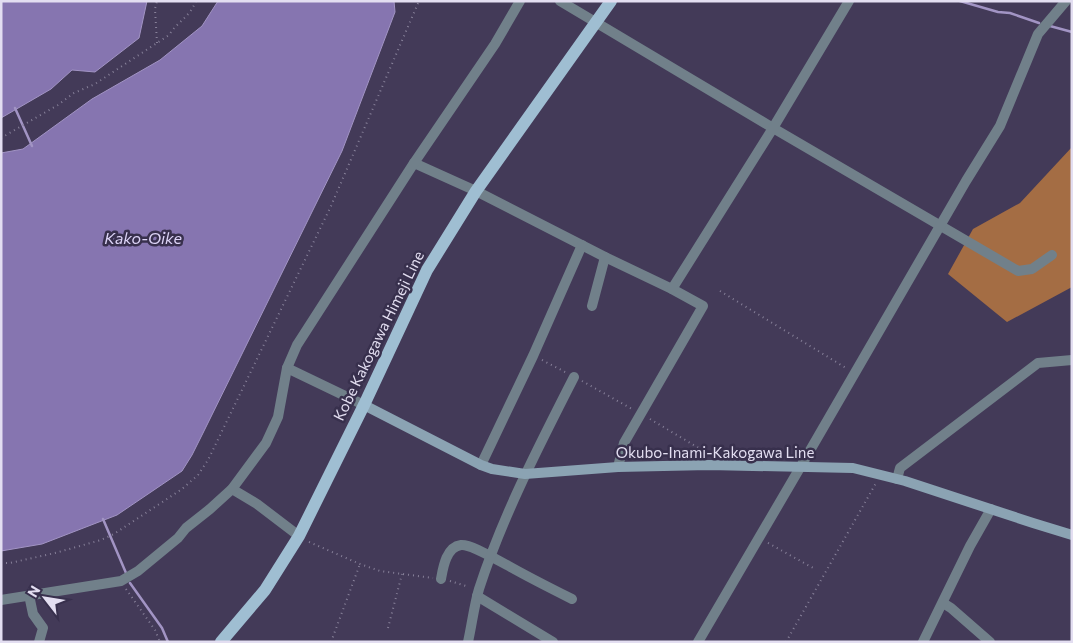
<svg xmlns="http://www.w3.org/2000/svg" width="1073" height="643" viewBox="0 0 1073 643" font-family="Commissioner,sans-serif">
  <style>
    .forest { fill: #a46d44 }
    .water { fill: #8675b0; stroke: #a294c4 }
    .lines { fill: none; stroke-linecap: round; stroke-linejoin: round }
    .stream { stroke: #a294c4; stroke-width: 2.5 }
    .path { stroke: #878099; stroke-width: 2; stroke-dasharray: 1 4; stroke-linecap: butt }
    .street { stroke: #71808a; stroke-width: 10 }
    .secondary { stroke: #8ba3b3; stroke-width: 10 }
    .primary { stroke: #9fbed2; stroke-width: 12 }
    .labels { text-anchor: middle; stroke-width: 5; stroke-linejoin: round; paint-order: stroke }
    .street-label { font-size: 15px; fill: #e3def1; stroke: #38304d }
    .water-label { font-size: 16px; font-style: italic; fill: #ddd4f7; stroke: #38304d }
  </style>
  <rect width="100%" height="100%" fill="#433a58"/>
  <path class="forest" d="M1072,147v140l-65,35 -59,-48 25,-45 47,-26z"/>
  <g class="water">
    <path d="M1,1h146l-8,37 -44,34 -23,-2 -21,19 -50,29z"/>
    <path d="M218,1h176l1,11 -53,139 -139,282 -11,22 -10,16 -65,44 -75,29 -41,7v-398l22,-4 69,-50 68,-39 42,-34z"/>
  </g>
  <g class="lines">
    <g class="stream">
      <path d="M960,1l38,11 12,1 29,10"/>
      <path d="M1050,26l22,6"/>
      <path d="M15,108l17,38"/>
      <path d="M103,519l23,54"/>
      <path d="M130,583l32,45 6,14"/>
    </g>
    <g class="path">
      <path d="M157,43l-2,-34 2,-8"/>
      <path d="M1,138l57,-33 16,-12 21,-9 74,-49c9,-14 20,-17 27,-34"/>
      <path d="M720,291l126,77"/>
      <path d="M542,360l25,13"/>
      <path d="M582,381l50,28"/>
      <path d="M650,419l52,31 3,6"/>
      <path d="M309,542l51,22 20,7 53,7"/>
      <path d="M768,543l47,26"/>
      <path d="M1,563h9l45,-10 46,-13 13,-6 68,-45 16,-14 10,-15 123,-254 88,-205"/>
      <path d="M450,581l19,6"/>
      <path d="M126,589l29,41 5,12"/>
      <path d="M388,628l14,-54"/>
      <path d="M331,642l29,-78"/>
      <path d="M786,642l90,-159"/>
    </g>
    <g class="street">
      <path d="M560,1l213,127 245,143 14,-2 20,-14"/>
      <path d="M414,163l62,28 129,66 67,32 31,17 -79,137 -6,24"/>
      <path d="M672,289l101,-161 76,-127"/>
      <path d="M592,306l13,-49"/>
      <path d="M287,368l77,37"/>
      <path d="M481,465l52,-109 49,-111"/>
      <path d="M897,479l3,-11 138,-105 34,-3"/>
      <path d="M232,489l25,15 42,32"/>
      <path d="M441,579c2,-11 5,-32 20,-34 10,-1 36,15 46,20 21,12 43,23 65,34"/>
      <path d="M29,595l4,19 10,14 -4,14"/>
      <path d="M477,596l76,46"/>
      <path d="M1,600l120,-19 17,-10 40,-33 8,-10 24,-19 22,-20 34,-46 12,-26 9,-49 10,-23 117,-182 81,-119 25,-43"/>
      <path d="M943,603l8,5 39,34"/>
      <path d="M468,642c4,-18 6,-36 11,-53 24,-74 60,-143 95,-212"/>
      <path d="M698,642l103,-176 165,-285 34,-55 38,-92 28,-33"/>
      <path d="M923,642l47,-96 21,-37"/>
    </g>
    <path class="secondary" d="M364,405l117,60 11,4 33,5 93,-7 91,-2 144,3 52,13 128,42 39,12"/>
    <path class="primary" d="M221,642l44,-52 34,-54 65,-131 63,-135 49,-79 135,-190"/>
  </g>
  <g class="labels">
    <g class="street-label">
      <text transform="translate(379 336) rotate(-64)" y="5">Kobe Kakogawa Himeji Line</text>
      <text x="715" y="458">Okubo-Inami-Kakogawa Line</text>
    </g>
    <g class="water-label">
      <text x="143" y="244">Kako-Oike</text>
    </g>
  </g>
  <rect width="1073" height="643" fill="none" stroke="#e3def1" stroke-width="5"/>
  <g transform="translate(45 598) rotate(301)" stroke="#38304d" stroke-width="4" paint-order="stroke">
  <path d="M0-4L9 19L0 12L-9 19Z" fill="#e3def1"/>
  <text y="-8" font-size="14" font-weight="bold" text-anchor="middle" fill="#e3def1">N</text>
  </g>
</svg>
